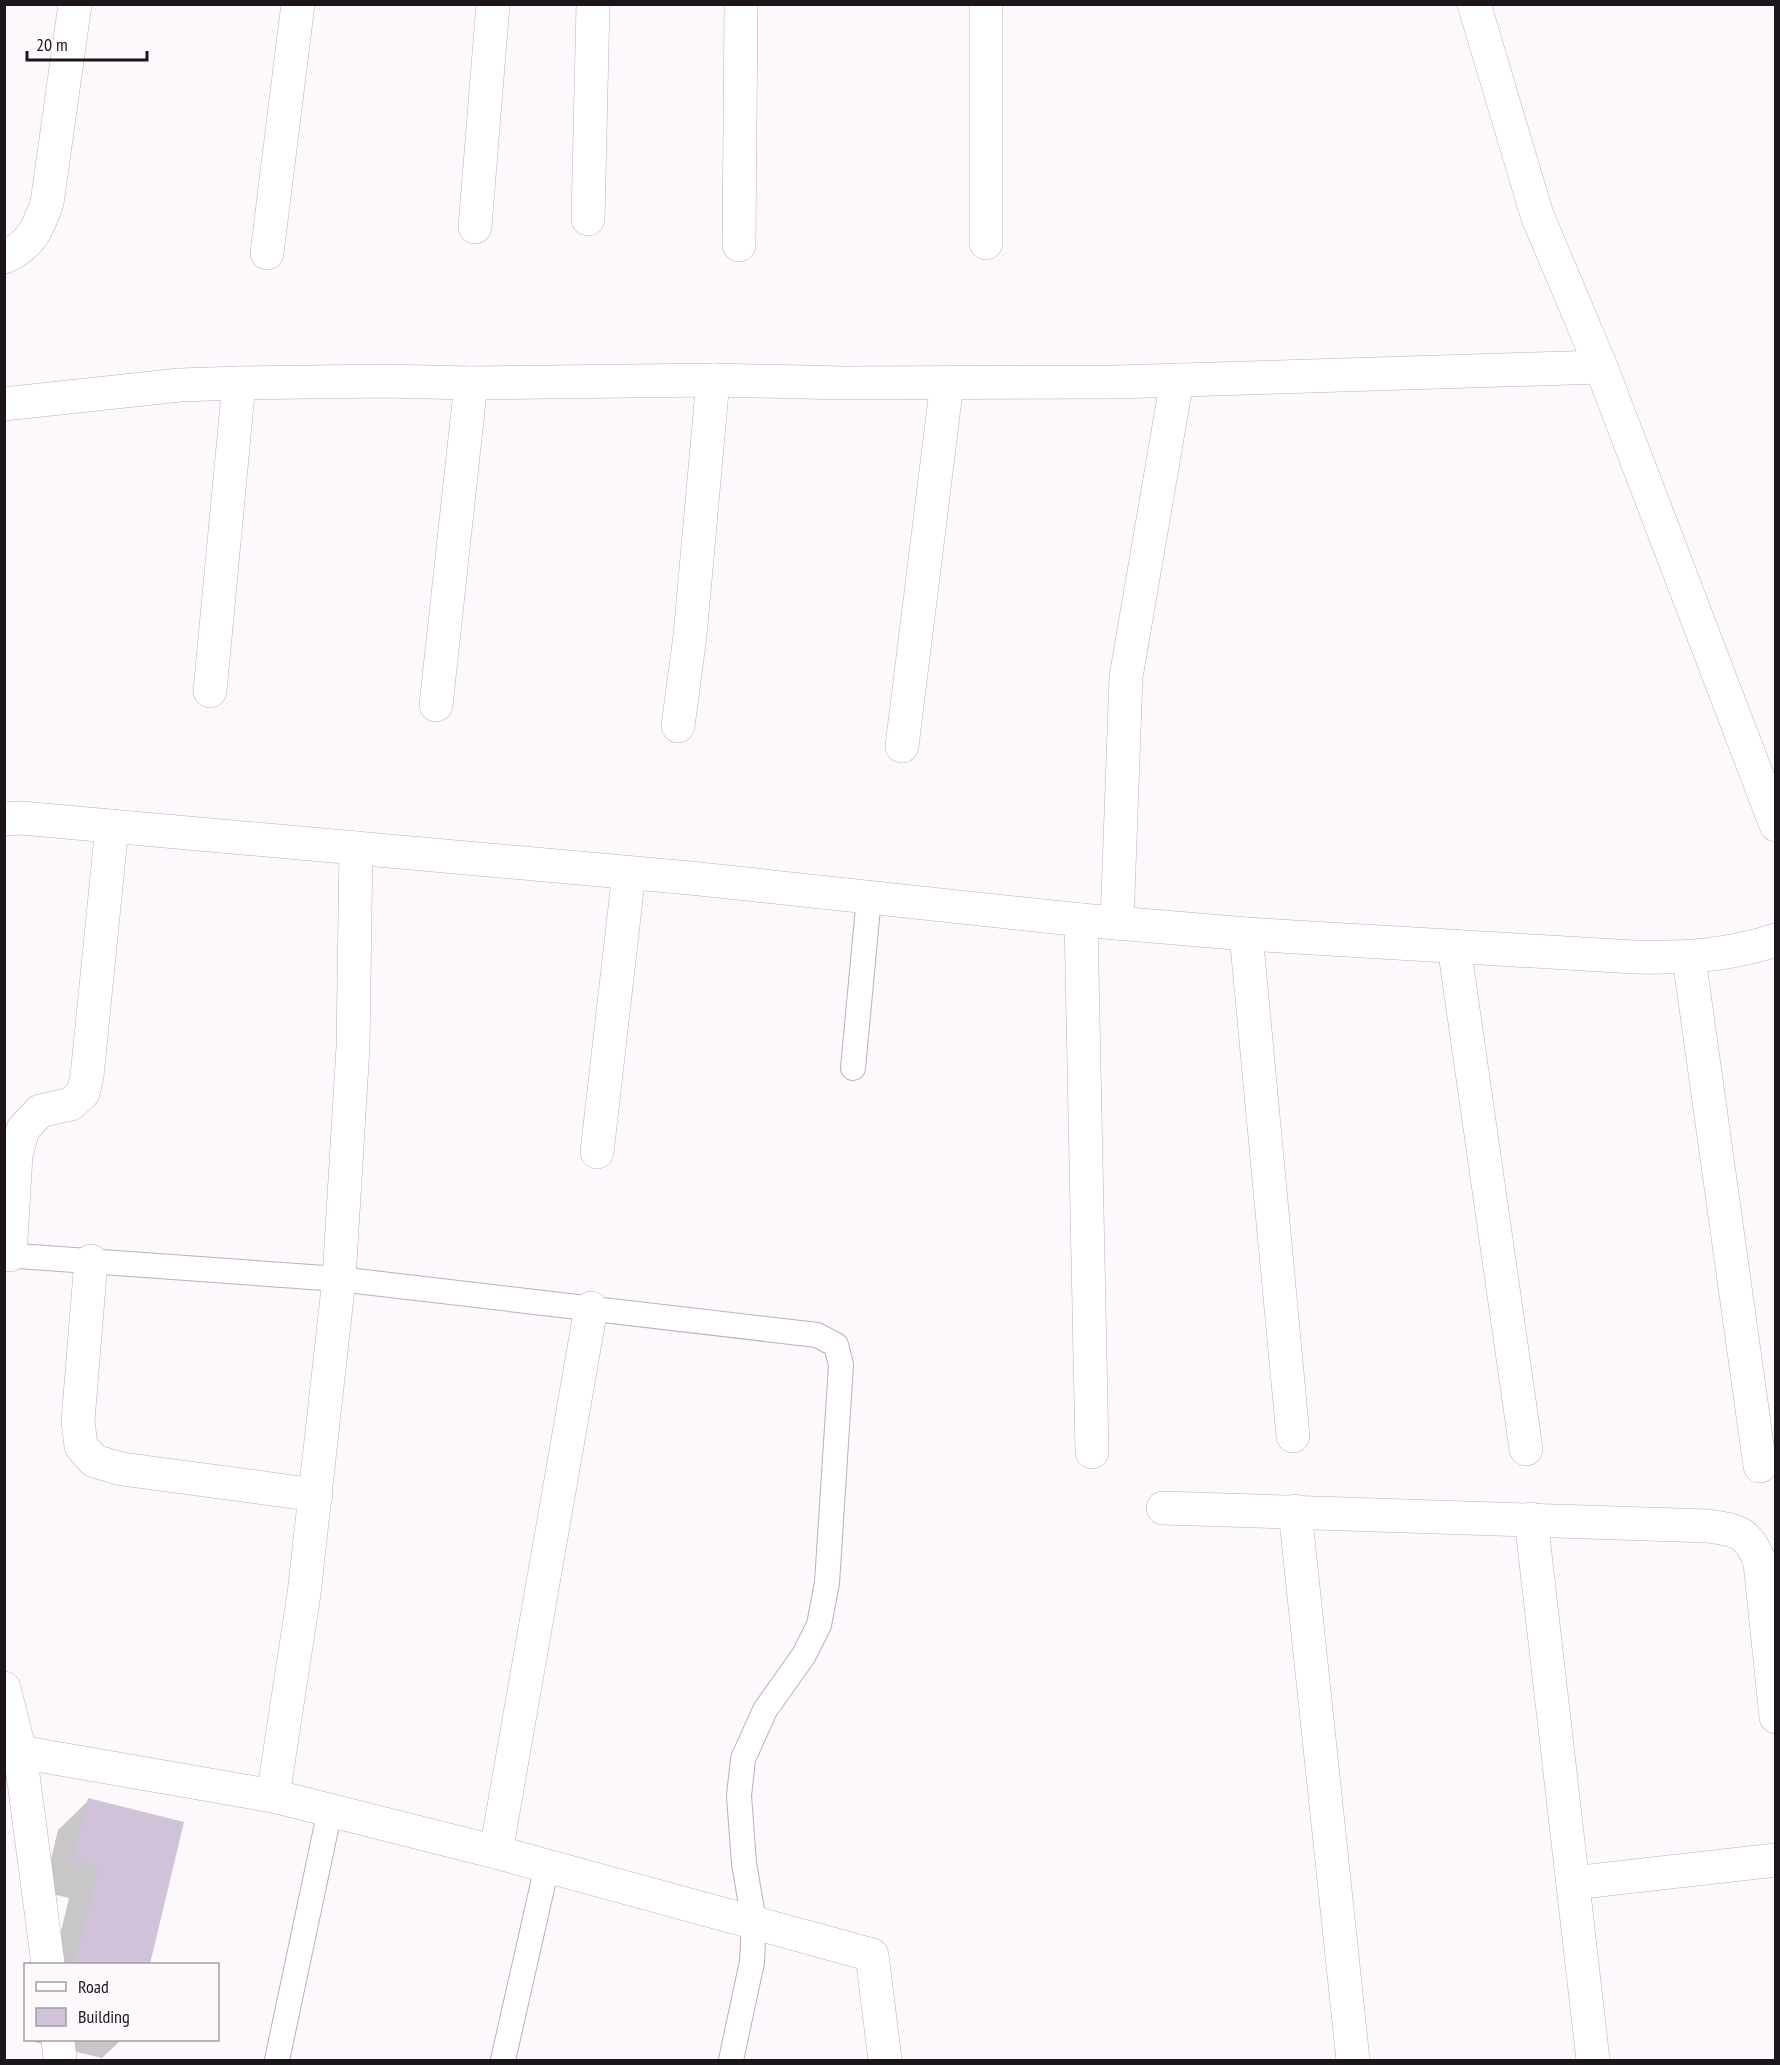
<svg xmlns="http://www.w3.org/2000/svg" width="1780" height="2065" viewBox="0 0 1780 2065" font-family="'PT Sans Narrow',sans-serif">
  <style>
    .shadow { fill: #0003 }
    .building { fill: #d0c2d9 }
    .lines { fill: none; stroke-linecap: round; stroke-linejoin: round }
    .service-casing { stroke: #c0adc1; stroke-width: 26 }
    .minor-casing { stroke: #c0adc1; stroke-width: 34 }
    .tertiary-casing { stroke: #c0adc1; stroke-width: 34 }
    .service { stroke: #fff; stroke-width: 24 }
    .minor { stroke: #fff; stroke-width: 33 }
    .tertiary { stroke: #fff; stroke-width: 33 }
  </style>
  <rect width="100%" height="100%" fill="#fcf8fc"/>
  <g class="shadow">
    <path d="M89,1800l93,23 -34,141h-95l16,-66 -26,-6 15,-62z"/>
    <path d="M35,2040h86l-19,18 -68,-16z"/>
  </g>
  <path class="building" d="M88,1798l96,24 -34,142h-75l24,-96 -26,-6z"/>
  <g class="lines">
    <defs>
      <g id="service">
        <path d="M853,1068l16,-171"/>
        <path d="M4,1255l335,24 478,56 19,10 5,20 -14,218 -8,42 -15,30 -39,55 -22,49 -4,37 5,67 10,59 -2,40 -21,98"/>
        <path d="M277,2060l53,-250"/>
        <path d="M503,2060l44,-194"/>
      </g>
      <g id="minor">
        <path d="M986,4v239"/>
        <path d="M1474,4l63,211 64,152 175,458"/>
        <path d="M588,219l5,-215"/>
        <path d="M475,227l18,-223"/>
        <path d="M739,245l2,-241"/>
        <path d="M267,253l31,-249"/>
        <path d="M4,257c27,-11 34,-29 43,-54l28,-199"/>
        <path d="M4,404l176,-19 59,-2 145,-2 87,2 242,-3 132,3 271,-1 485,-15"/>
        <path d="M210,691l29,-308"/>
        <path d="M436,705l35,-322"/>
        <path d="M678,726l12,-90 23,-256"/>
        <path d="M902,746l45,-363"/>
        <path d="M4,819l17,-1 669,60 391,42 165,14 388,23c51,1 93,-1 142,-17"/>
        <path d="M1081,920l11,532"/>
        <path d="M1117,923l9,-246 51,-297"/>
        <path d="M1246,934l47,502"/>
        <path d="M1454,946l72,503"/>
        <path d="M1689,958l71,508"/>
        <path d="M597,1152l32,-279"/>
        <path d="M10,1255l6,-100 7,-26 17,-18 31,-7 12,-11 4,-17 25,-250"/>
        <path d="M91,1261l-13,160 3,25 13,15 28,8 194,26"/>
        <path d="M1163,1508l545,18c30,4 42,7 52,37l16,154"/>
        <path d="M1295,1511l58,549"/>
        <path d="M1531,1519l62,541"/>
        <path d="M20,1752l253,44 223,56 376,103 13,105"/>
        <path d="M273,1796l31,-202 35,-315 14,-232 3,-199"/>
        <path d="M496,1852l95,-544"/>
        <path d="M1573,1883l203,-23"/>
      </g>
      <g id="tertiary">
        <path d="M4,1688l16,64 28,212"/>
        <path d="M58,2040l2,20"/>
      </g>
    </defs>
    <use href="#service" class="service-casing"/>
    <use href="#minor" class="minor-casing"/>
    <use href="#tertiary" class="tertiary-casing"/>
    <use href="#service" class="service"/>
    <use href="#minor" class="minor"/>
    <use href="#tertiary" class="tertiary"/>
  </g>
  <rect width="1780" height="2065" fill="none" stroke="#1c151c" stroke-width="12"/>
  <rect x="24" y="1963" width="195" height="78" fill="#fcf8fc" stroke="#a29da2" stroke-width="1.5"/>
  <rect x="36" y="1982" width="30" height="9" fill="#ffffff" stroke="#a29da2" stroke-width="1.5"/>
  <text x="78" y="1993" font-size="18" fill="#1c151c">Road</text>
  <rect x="36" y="2008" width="30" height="18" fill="#d0c2d9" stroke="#a29da2" stroke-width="1.5"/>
  <text x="78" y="2023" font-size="18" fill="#1c151c">Building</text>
  <path d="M27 51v9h120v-9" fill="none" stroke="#1c151c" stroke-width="3"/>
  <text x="36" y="51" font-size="18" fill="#1c151c" stroke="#fcf8fc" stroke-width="4.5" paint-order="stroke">20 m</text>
</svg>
